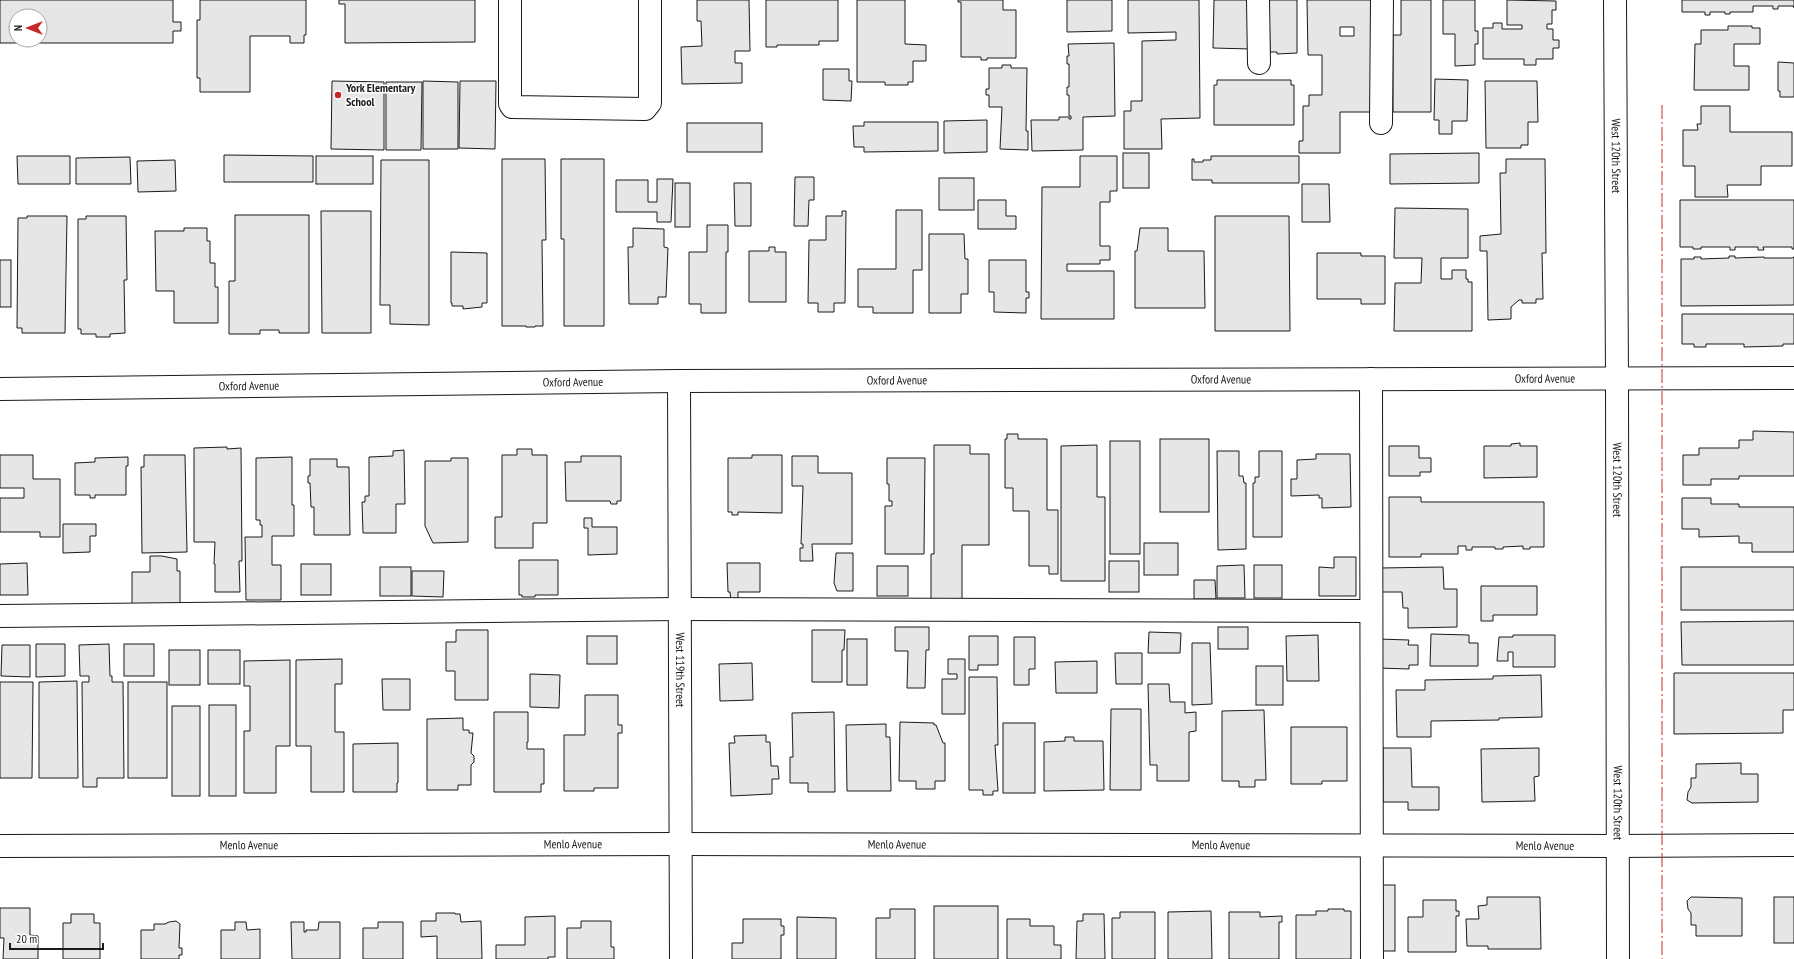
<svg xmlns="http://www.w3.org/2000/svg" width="1794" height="959" viewBox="0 0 1794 959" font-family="'PT Sans Narrow',sans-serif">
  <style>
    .building { fill: #e6e6e6; stroke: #1a1a1a; fill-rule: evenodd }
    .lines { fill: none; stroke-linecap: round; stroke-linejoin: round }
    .minor-casing { stroke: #1a1a1a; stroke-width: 24 }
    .major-casing { stroke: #1a1a1a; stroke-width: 24 }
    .minor { stroke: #fff; stroke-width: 22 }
    .major { stroke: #fff; stroke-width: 22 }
    .power { stroke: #c62828; stroke-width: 1; stroke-dasharray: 14 3 2 3; stroke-linecap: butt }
    .poi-dot { fill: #c62828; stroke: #fff; stroke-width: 1.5 }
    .labels { text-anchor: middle; stroke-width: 3; stroke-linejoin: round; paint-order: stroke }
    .poi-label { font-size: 12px; font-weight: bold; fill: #1a1a1a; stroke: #fff; text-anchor: start }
    .street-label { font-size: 12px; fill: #1a1a1a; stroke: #fff }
  </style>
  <rect width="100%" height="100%" fill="#fff"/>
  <g class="building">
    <path d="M0,0h173v22h8v9h-8v12h-173zM16,16h24v24h-24z"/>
    <path d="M200,0h106v35h-2v8h-14v-7h-40v56h-50v-14h-3v-58h3z"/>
    <path d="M339,0h136v42l-130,1v-39h-6z"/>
    <path d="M697,0h52l1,51h-15v12h7v20l-60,1 -1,-37 21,-1 -1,-25h-4z"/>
    <path d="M766,0h72v41h-19v4h-42v2h-11z"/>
    <path d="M857,0h48v44l21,1v16h-13v21h-5v3h-23v-3h-28z"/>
    <path d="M958,0h45v10h13v48h-29v2h-6v-3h-20v-55h-3z"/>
    <path d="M1067,0h45v31l-45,1z"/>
    <path d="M1128,0h71l1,118 -39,1 1,30h-38v-38h7v-10h11v-60l34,-1v-8l-48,1z"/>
    <path d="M1214,0h37v49l-38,-1z"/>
    <path d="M1269,0h28v53l-20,1v-2h-7z"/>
    <path d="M1307,0h71v112h-38v41h-41v-12h4v-35h6v-11h13v-40h-14zM1340,27h14v9h-14z"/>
    <path d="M1401,0h30v112h-38v-77h8z"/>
    <path d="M1443,0h32v31h3v13h-3v21l-20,1v-32h-12z"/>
    <path d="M1507,0l49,1v9h-4v14h-5v5h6v11h6v8h-6v11h-17v6h-12v-6h-41v-31h10v-5h9v6h20v-4h-15z"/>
    <path d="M1682,0h112v8l-1,-2h-15v3h-5v-3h-20v6h-23v2h-5v-2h-15v3h-5v-3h-23z"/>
    <path d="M1728,26h24v2h8v16h-26v22h15v24h-55l1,-46h6v-14h27z"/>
    <path d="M1114,43l1,73 -32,1v33l-51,1 -1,-31h28v-3h10v2h2v-3h-2v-21h-2v-8h2v-23h-2v-8h2l-1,-12z"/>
    <path d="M1778,62l16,1v34h-14v-6h-2z"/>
    <path d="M1002,65h9v3h16l-1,63h2v19l-28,-1 2,-42h-13v-12h-3v-6h3v-21h13z"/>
    <path d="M823,69h26v12h3l-1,20 -28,-1z"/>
    <path d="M1435,79l33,1 -1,41h-15v13h-13v-14h-5z"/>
    <path d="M1217,80h74v5h3v40h-80v-40h3z"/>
    <path d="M332,81l52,1v68l-53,-1z"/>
    <path d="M423,81l35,1v67h-35z"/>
    <path d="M460,81h36l-1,68 -36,-1z"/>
    <path d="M1485,81h52l1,41h-10v23h-7v3h-35z"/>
    <path d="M386,82h36l-1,68h-35z"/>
    <path d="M1701,106h29v26h62v34h-31v19h-34l1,12h-33v-31h-12v-36h15l-1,-6h4z"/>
    <path d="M987,120v32l-43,1v-32z"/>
    <path d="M864,122h74v29l-74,1v-5h-10l-1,-21h11z"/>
    <rect x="687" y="123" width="75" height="29"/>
    <rect x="1123" y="153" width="26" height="35"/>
    <path d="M1479,153v30l-89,1v-30z"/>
    <path d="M224,155l89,1v26h-89z"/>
    <path d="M17,156h53v28h-52z"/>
    <rect x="316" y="156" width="57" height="28"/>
    <path d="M1080,156h37v35h-7v11h-10v44h10v14h-10v4h-33v7h47v48h-73l1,-132h38z"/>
    <path d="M1211,156h88v27h-87v-3h-20v-21h2v3h9v-2h8z"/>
    <path d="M130,157l1,27h-55v-26z"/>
    <path d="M502,159h43l1,81h-4l1,86h-8v1h-9v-1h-24z"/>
    <path d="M561,159h43v167h-40v-87h-3z"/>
    <path d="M1506,159h39l1,94h-4l1,46h-7v4h-14v-3h-3l-8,7v12l-23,1 -1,-69h-7v-15l21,-2 -1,-61h6z"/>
    <path d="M175,160l1,31 -38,1 -1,-31z"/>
    <path d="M381,160h48v165l-39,-1v-19h-10z"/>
    <path d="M795,177h19v23h-5l-1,26h-14z"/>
    <rect x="939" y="178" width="35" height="32"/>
    <path d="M657,179h16l-2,43h-14v-10h-41v-32h32v22h9z"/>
    <rect x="675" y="183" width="15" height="44"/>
    <path d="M734,183h17v43h-16z"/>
    <path d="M1302,184h27l1,38h-28z"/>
    <path d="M978,200h28v16h10v13h-38z"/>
    <path d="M1680,200h114v49h-2v-2h-29l1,3h-6v-3h-23v3h-5v-3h-29v2h-8v-2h-13z"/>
    <path d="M1395,208l73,1v49h-27v21h11v-9h14v9h2v3h4v49h-78l1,-48h26l1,-25h-28z"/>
    <path d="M896,210h26v60h-9v43h-40v-6h-15v-38h38z"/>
    <path d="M321,211h50v122h-49z"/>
    <path d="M842,211h4l-1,92h-11v9h-16v-9h-10l1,-63h17v-24h16z"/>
    <path d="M235,215h74v118h-30v-3h-19v4h-31v-53h6z"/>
    <path d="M27,216h40l-2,117h-43v-5h-5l1,-110h9z"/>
    <path d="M86,216h40l1,64h-3l1,53 -15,1v3h-14v-3h-15v-5h-3v-110h8z"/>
    <path d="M1215,216h74l1,115h-75z"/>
    <path d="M707,225h21v27h-2v61h-25v-9h-12v-52h18z"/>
    <path d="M184,228h23v13h3v22h5v24h3v36h-44v-32h-18l-1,-60h29z"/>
    <path d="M633,228l31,1v18l4,1 -2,49h-8v7h-29l-1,-57h5z"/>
    <path d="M1140,228h28v23h36l1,57h-70v-57h2z"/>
    <path d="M929,234h35l1,25h3v35h-7v19h-32z"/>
    <path d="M769,247h6v5h11v50h-37v-51h20z"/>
    <path d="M451,252l36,1v50h-5v4l-19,2v-3h-11v-3h-1z"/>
    <path d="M1317,253h44v3h24v48h-24v-5h-44z"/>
    <path d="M1729,256h6v2l29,-1v1h28l2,-1v48l-113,1v-47h13v-2h7v2l28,-1z"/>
    <rect x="0" y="260" width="11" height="47"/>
    <path d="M989,260h37v32h3v6h-3v15l-32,-1v-20h-5z"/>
    <path d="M1682,314h112v30h-11v2l-39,1v-3h-38v3h-12v-3h-12z"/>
    <path d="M1753,431l41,1v44h-55v3h-28v6h-28v-30h16v-7h40v-8h14z"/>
    <path d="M1007,434h11v5h29v71h11v64h-9v-8h-20v-55h-16v-23h-8v-49h2z"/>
    <rect x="1160" y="439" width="49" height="73"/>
    <rect x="1110" y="441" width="30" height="113"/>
    <path d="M1520,443v3h17v31l-53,1v-32h27v-2z"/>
    <path d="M934,445h36v9h19v91h-27v56h-31v-47h3z"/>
    <path d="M1097,445v52h8v84h-44v-135z"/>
    <path d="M1389,446h30v12h12v14h-11v4h-31z"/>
    <path d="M227,447v2l14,-1 1,113h-3l1,31h-25v-28h-1l1,-22h-21v-94z"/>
    <path d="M517,449h15v6h15v68h-14v25h-38v-31h7v-62h15z"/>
    <path d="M404,450l1,54h-9v29h-33l-1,-31h3v-6h4v-39l24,-1v-5z"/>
    <path d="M1217,451h22v25h4l1,7h2v66l-28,1z"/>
    <path d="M1259,451h23v86h-29v-54h2v-6h4z"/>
    <path d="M1316,454h34l1,53 -29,1v-10h-3v-3l-28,1v-17h6v-19l19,-1z"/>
    <path d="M0,455h33v24h27v58h-20v-5h-40v-34h24v-10h-24z"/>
    <path d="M144,455h41l2,97 -45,1 -1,-86h3z"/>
    <path d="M752,455h30v58l-44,-1v3h-6v-3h-4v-54h24z"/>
    <path d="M581,456h40v45h-4v3h-6l-1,-3h-44l-1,-39h16z"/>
    <path d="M792,456h26v17h34v71h-40l1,17h-13v-13h3v-4h-2l2,-58h-11z"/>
    <path d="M128,457v9h-2v29h-31v3h-5v-3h-15v-32l20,-1v-4z"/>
    <path d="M292,457v48h2v31h-22v29h9v35h-35l-1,-63h17v-12h-2v-5h-4v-62z"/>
    <path d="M451,458h17v84l-35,1 -8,-17v-65h26z"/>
    <path d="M887,458h38l-1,96h-39v-48h7v-5h-3v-17h-2z"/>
    <path d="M310,459h27v8h12l1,68h-36v-28h-3l-1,-24h-2v-7h2z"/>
    <path d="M1389,497h32v5h123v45h-14v2h-7v-3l-20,1v2h-8v-2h-23v3h-6v-4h-8v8h-37v3h-32z"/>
    <path d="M1682,498h29v6h28v3h55v45h-42v-9h-13v-7l-40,1v-8h-17z"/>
    <path d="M584,518h8v9h25v27l-29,1v-27h-4z"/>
    <path d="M63,524h33v12h-6v16l-27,1z"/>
    <rect x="1144" y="543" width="34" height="32"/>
    <path d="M836,553h17v38h-16l-3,-8z"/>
    <path d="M150,556h12l15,3v12h3v33h-48v-32h18z"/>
    <path d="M1334,557h22v39h-37v-29l15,1z"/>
    <path d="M519,560h39v35h-23v2h-13v-2h-3z"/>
    <rect x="1109" y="561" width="30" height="31"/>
    <path d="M27,563l1,32h-28v-31z"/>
    <path d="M727,563h33v29h-22v10h-7l-1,-10h-2z"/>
    <rect x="301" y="564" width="30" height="31"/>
    <path d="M1244,565l1,33h-28v-32z"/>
    <rect x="1254" y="565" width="28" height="33"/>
    <rect x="877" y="566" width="31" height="30"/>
    <rect x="380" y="567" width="31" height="29"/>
    <path d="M1443,567l1,22h13v38l-49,1v-20h-5l-1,-16h-22v-24z"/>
    <rect x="1681" y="567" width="113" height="43"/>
    <path d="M412,571h32l-1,26 -31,-1z"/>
    <path d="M1194,580h21l1,19h-22z"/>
    <path d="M1481,586h56v29h-44v6h-12z"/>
    <path d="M1794,621v44h-112l-1,-43z"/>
    <path d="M895,627h34v23h-3l-1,38h-18l1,-37h-13z"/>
    <rect x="1218" y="627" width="30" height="22"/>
    <path d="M456,630h32v70h-33v-29h-9v-29h10z"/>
    <path d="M812,630h33l-1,20h-2v32h-30z"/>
    <path d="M1149,632l32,1 -1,20h-32z"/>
    <path d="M1431,634l38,1v8h9v23h-48z"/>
    <path d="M1318,635l1,46h-32l-1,-45z"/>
    <path d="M1513,635h42v32h-42v-15h-5v9h-11l2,-24h14z"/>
    <rect x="587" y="636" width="30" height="28"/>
    <path d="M969,636h29v29h-20v5h-9z"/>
    <path d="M1014,637h21v32h-6v16h-15z"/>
    <rect x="847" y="639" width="20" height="46"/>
    <path d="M1378,639l31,1 -1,5h10v20h-9v4l-32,-1z"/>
    <path d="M1192,643h18l2,61 -20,1z"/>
    <path d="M36,644h29v32l-29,1z"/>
    <path d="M109,644l1,32h2v6h11l1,96h-27v9h-14l-1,-105h7v-6h-9l-1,-31z"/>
    <rect x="124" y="644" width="30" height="32"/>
    <path d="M2,645h28v32l-29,-1z"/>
    <rect x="169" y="650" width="31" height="35"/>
    <rect x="208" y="650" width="32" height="34"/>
    <path d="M1115,653h27v31h-26z"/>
    <path d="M342,659v25h-7v48h9v60h-33v-46h-15v-86z"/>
    <path d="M948,659h17v55h-23v-35h15v-5h-9z"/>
    <path d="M290,660v86h-14v47h-32v-62h6v-45h-6v-25z"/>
    <path d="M1097,661v32h-41l-1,-31z"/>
    <path d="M752,663l1,37 -33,1 -1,-37z"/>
    <rect x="1256" y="666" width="27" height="39"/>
    <path d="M1674,673h120v37h-11v23l-109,1z"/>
    <path d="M530,674l30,1 -1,33 -29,-1z"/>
    <path d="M1541,675l1,42 -43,1v2l-68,1v16h-34l-1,-47h29v-10l68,-1v-3z"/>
    <path d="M969,677h28l1,68h-3l3,46h-5v4h-10v-5h-14z"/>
    <path d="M382,679h28v31h-27z"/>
    <path d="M77,681l1,97h-39v-96z"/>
    <path d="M0,682h33l-1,96h-32z"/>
    <rect x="128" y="682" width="39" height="96"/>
    <path d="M1148,684h21l1,18h15v11l11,-1v19l-7,1v49h-32v-16h-7z"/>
    <path d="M585,695h33v30h4v8h-4v55h-24v3h-30v-56h21z"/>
    <rect x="209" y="705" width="27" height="91"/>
    <rect x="172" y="706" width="28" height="90"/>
    <path d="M1111,709h30v81h-31z"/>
    <path d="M1264,710l2,70h-11v7h-16v-6h-17v-70z"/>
    <path d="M494,712h34v30h-1v7h17v35h-3v8h-47z"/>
    <path d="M834,712l1,80h-27v-9h-18v-26h3l-1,-44z"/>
    <path d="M463,718v12h6v3h4l-2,20 3,3v6l-3,3v20h-13v5h-31v-71z"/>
    <path d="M900,722l34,1v2h2l7,18h2v38h-10v8h-19v-8h-17z"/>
    <rect x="1003" y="723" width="32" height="70"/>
    <path d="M886,724v13h4l1,54h-44l-1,-66z"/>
    <path d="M1291,727h56v54h-25v3h-31z"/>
    <path d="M766,735v7h4l1,24h7l1,13h-7v15l-41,2 -2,-53h6l-1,-7z"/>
    <path d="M1065,737h9v4h29l1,49 -60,1v-49l21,-1z"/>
    <path d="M398,743v40h-1v9h-44v-48z"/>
    <path d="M1383,748h28l1,39h27v23h-31v-8h-25z"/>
    <path d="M1539,748v28l-5,1 1,24 -53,1 -1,-53z"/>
    <path d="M1741,763v11h17v28l-66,1 -5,-3 1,-8 3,-5v-9h5v-14z"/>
    <rect x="1379" y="885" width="16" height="66"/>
    <path d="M1487,897h53l1,52h-53v-3h-21l-1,-27h13l-1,-13 9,-1z"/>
    <path d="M1691,897l51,1v38h-46v-11h-5v-12l-3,-4 -1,-8z"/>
    <rect x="1774" y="897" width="20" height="46"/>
    <path d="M1423,900h33v11h3v5h-3v36h-48v-35h15z"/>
    <rect x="934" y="906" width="64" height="53"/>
    <path d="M0,908h30v27l8,1v23h-35l1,-21h-4z"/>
    <path d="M890,909h25v50h-39v-41h14z"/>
    <path d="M1328,909h16v2h7v48h-55v-44h20v-4h12z"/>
    <path d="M1211,911l1,48h-44v-47z"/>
    <path d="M1120,912h35v47h-43v-41h8z"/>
    <path d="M1229,912h31v5l22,-1v6h-3v37h-50z"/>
    <path d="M436,913h19v1h5l1,8 20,-1 1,38h-45v-23l-16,1v-16h15z"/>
    <path d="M71,914h23v9h6v36h-37v-36h8z"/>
    <path d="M1083,914h21l1,45h-29l1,-38h6z"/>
    <path d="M555,916v41h-7v2h-52v-14h29v-28z"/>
    <path d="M797,917l39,1v41h-39z"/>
    <path d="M743,919h38v7h3v9h-3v24h-49v-16h11z"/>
    <path d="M1007,919h23v7h24v19h7v14h-54z"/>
    <path d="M176,921l4,3 -1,24h3v7h-3v4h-38v-29h13v-6h11l4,-2z"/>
    <path d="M581,921h30v26h3v12h-47v-31h14z"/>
    <path d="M235,922h11l1,8 13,-1v30h-39v-29h14z"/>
    <path d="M291,922h13v10h2v-2h12l1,-8h21v37h-48z"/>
    <path d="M378,922h25v37h-40v-31h15z"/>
  </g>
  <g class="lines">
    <defs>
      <g id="minor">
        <path d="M510,0v104l2,3 133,2 5,-6v-103"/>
        <path d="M1258,0l1,63"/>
        <path d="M1381,123l1,-123"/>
        <path d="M1371,379l1,580"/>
        <path id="s1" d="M679,381l2,578"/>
        <path id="s2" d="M0,389l679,-8 1115,-3"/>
        <path d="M0,616l680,-7 691,2"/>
        <path id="s3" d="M0,846l681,-2 936,2 177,-1"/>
      </g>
      <g id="major">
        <path id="s4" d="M1615,0l2,379 1,580"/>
      </g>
    </defs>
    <use href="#minor" class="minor-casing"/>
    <use href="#major" class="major-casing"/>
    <use href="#minor" class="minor"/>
    <use href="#major" class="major"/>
    <path class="power" d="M1662,105v854"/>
  </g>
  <circle class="poi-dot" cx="338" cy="95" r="4"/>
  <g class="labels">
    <g class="poi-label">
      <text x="346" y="92">York Elementary<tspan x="346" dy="14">School</tspan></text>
    </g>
    <g class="street-label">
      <text dy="4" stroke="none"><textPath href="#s4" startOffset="156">West 120th Street</textPath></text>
      <text dy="4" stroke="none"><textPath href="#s2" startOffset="1545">Oxford Avenue</textPath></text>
      <text dy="4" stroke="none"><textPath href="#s2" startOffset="1221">Oxford Avenue</textPath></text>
      <text dy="4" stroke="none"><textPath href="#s2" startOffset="897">Oxford Avenue</textPath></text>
      <text dy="4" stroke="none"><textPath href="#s2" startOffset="573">Oxford Avenue</textPath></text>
      <text dy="4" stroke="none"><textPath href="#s2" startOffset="249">Oxford Avenue</textPath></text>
      <text dy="4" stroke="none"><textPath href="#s4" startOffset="480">West 120th Street</textPath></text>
      <text dy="4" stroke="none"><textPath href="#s1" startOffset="289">West 119th Street</textPath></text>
      <text dy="4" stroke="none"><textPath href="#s4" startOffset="803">West 120th Street</textPath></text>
      <text dy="4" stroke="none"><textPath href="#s3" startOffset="573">Menlo Avenue</textPath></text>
      <text dy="4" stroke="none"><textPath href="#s3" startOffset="897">Menlo Avenue</textPath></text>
      <text dy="4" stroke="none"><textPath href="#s3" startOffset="1221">Menlo Avenue</textPath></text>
      <text dy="4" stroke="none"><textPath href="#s3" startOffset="249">Menlo Avenue</textPath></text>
      <text dy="4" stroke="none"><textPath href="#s3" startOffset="1545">Menlo Avenue</textPath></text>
    </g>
  </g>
  <g transform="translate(28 28) rotate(270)"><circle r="19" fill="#ffffff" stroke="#a3a3a3"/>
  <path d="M0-3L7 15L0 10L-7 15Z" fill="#c62828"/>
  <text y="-6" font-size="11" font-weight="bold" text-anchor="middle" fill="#1a1a1a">N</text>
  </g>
  <path d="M10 943v6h93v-6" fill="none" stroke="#1a1a1a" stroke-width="2"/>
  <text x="16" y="943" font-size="12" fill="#1a1a1a" stroke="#ffffff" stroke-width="3" paint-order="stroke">20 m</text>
</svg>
